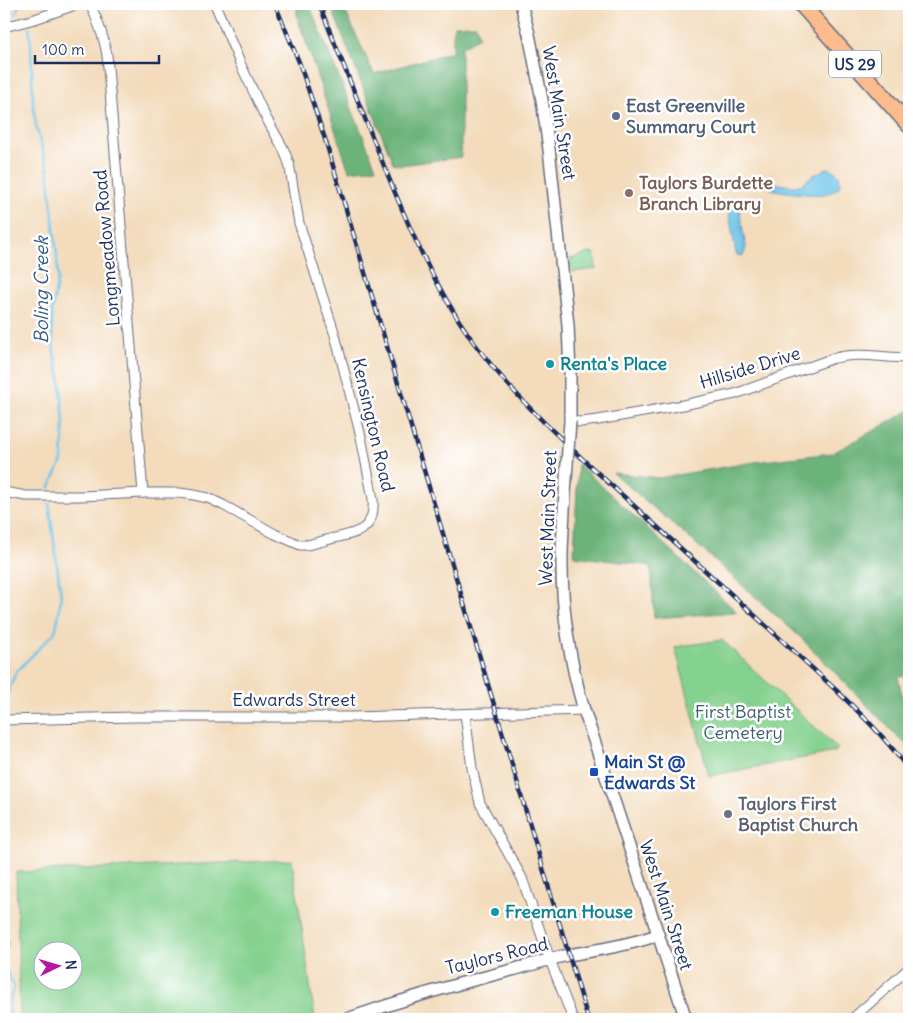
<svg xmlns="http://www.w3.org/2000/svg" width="913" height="1023" viewBox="0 0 913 1023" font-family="Delius,sans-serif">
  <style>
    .green { fill: #85d18f; stroke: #508076; fill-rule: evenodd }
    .forest { fill: #6cb37a; stroke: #44716c }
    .water { fill: #6cc4e9; stroke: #447aa4 }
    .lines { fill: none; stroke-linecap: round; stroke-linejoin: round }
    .stream { stroke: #6cc4e9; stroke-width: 2.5 }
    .minor-casing { stroke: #676b7f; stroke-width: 11 }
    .tertiary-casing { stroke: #676b7f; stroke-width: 14 }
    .primary-casing { stroke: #676b7f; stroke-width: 18 }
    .minor { stroke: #fff; stroke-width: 9 }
    .tertiary { stroke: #fff; stroke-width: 11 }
    .primary { stroke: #fbbb8c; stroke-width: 15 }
    .rail-casing { stroke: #1b2f5e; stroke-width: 4.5 }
    .rail { stroke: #fff; stroke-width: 2.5; stroke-dasharray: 8; stroke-linecap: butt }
    .tertiary-bridge-casing { stroke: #676b7f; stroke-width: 14; stroke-linecap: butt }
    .tertiary-bridge { stroke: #fff; stroke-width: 11 }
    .service-dot { fill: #5c6f8a; stroke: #fff; stroke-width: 2 }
    .education-dot { fill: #8d6e63; stroke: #fff; stroke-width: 2 }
    .culture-dot { fill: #0f9aa8; stroke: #fff; stroke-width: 2 }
    .transit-dot { fill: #1a4fb4; stroke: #fff; stroke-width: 2 }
    .worship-dot { fill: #6b7280; stroke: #fff; stroke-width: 2 }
    .labels { text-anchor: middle; stroke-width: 5; stroke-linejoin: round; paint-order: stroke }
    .shield { fill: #fff; stroke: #5f6d8e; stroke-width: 1 }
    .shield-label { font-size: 16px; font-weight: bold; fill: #1b2f5e }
    .service-label { font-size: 18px; font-weight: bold; fill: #4e5e75; stroke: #fff; text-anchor: start }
    .street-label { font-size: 18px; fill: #1b2f5e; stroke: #fff }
    .education-label { font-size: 18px; font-weight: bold; fill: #785e54; stroke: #fff; text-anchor: start }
    .culture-label { font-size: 18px; font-weight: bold; fill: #0d838f; stroke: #fff; text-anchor: start }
    .park-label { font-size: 18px; fill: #3b606d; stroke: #fff }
    .transit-label { font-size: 18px; font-weight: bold; fill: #164399; stroke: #fff; text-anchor: start }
    .worship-label { font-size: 18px; font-weight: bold; fill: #5b616d; stroke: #fff; text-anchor: start }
    .water-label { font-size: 19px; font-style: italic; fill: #335c88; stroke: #fff }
  </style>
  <rect width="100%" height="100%" fill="#fff"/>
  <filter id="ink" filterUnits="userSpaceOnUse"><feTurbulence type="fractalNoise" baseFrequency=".02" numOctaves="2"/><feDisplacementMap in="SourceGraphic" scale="10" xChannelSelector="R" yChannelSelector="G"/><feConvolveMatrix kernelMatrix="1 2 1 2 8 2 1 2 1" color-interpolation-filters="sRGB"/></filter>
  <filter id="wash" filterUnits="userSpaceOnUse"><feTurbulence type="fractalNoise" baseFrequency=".0096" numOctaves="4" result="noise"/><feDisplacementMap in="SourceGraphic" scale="20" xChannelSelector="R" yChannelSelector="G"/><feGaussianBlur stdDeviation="1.12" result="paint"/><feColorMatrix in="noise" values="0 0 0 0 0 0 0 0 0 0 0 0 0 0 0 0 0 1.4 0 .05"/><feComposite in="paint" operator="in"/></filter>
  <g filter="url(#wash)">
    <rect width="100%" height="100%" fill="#f3dbbc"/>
    <g class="green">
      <path d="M590,253l5,1 1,15 -24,3 -2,-13z"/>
      <path d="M722,640l115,108 1,1 -3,3 -126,24 -34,-129z"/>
      <path d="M292,860l23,159h-295l-4,-147zM72,950v30h-30v-30z"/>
    </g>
    <g class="forest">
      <path d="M297,4h12l67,164 -27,3 -52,-155z"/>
      <path d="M330,4h12l32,70 78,-22 2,-27h22l3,12 -18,11v109l-60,8 -8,-2z"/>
      <path d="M909,411v264l-11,2 11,51v20l-109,-111 -106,-95 -81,-69 46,5 96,-16 78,-9z"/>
      <path d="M578,464l159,148 -83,6 -3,-52 -77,-10z"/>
    </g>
    <g class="water">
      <path d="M827,168c11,3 15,8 12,19 -5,4 -9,6 -15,7 -9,2 -44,-2 -52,-5 -3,-1 -4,-3 -6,-5l3,-2 21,4h6l6,-2 10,-8z"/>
      <path d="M731,198l4,1 3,5 8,43 -2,7 -3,2 -5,-2 -1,-6 -7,-41v-6z"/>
    </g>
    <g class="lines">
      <g class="stream">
        <path d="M16,14l3,-9 -2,-1"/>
        <path d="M29,28l2,16 2,60 3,22 12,44 9,86 1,22 -6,33v22l2,20 6,24 4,45 -2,39 -13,28"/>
        <path d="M4,701l12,-29 39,-40 3,-13 3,-23 -12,-93"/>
        <path d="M4,934l4,10 -4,8"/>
        <path d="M4,967l10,19 -4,14 -1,19"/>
      </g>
    </g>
  </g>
  <g filter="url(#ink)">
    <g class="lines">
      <defs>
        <g id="minor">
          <path d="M90,4c8,17 14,33 17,51l36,438"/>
          <path d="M4,27l31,-8 43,-15"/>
          <path d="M570,421l11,1 17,-2 85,-15 52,-11 96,-35c28,-8 50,-1 78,-1"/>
          <path d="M4,492l22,4h55l62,-3h37l14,2 14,3 15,7 52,29 25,11c10,1 17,-3 27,-5 25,-7 49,-6 46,-41l-12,-62 -26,-102 -36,-112 -10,-60 -6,-15 -19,-34 -24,-51 -25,-59"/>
          <path d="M465,714l7,54 8,35 42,75 28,82 23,59"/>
          <path d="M4,720l131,-3h219l230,-7"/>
          <path d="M852,1019l57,-51"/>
        </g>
        <g id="tertiary">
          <path d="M521,4l8,30 13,66 7,49 19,176 2,49v47"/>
          <path d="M567,464c-2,29 -4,58 -5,88 -1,54 7,107 22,158l102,309"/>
          <path d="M347,1019c54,-19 109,-35 165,-49 19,-5 37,-11 56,-15 30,-5 60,-10 90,-20"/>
        </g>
        <path id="primary" d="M801,4l108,121"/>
      </defs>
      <use href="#minor" class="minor-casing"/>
      <use href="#tertiary" class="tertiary-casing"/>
      <use href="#primary" class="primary-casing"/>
      <use href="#minor" class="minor"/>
      <use href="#tertiary" class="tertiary"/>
      <use href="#primary" class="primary"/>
      <defs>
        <g id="rail">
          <path d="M275,4l24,58 26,77 263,880"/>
          <path d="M319,4c20,49 39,98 59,147 26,65 53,131 94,189 45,62 104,113 160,164 68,62 137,124 205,187 26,25 52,50 72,80"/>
        </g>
      </defs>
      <use href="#rail" class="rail-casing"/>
      <use href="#rail" class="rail"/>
      <defs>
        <path id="tertiary-bridge" d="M567,464l3,-43"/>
      </defs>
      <use href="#tertiary-bridge" class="tertiary-bridge-casing"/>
      <use href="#tertiary-bridge" class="tertiary-bridge"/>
    </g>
  </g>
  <circle class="service-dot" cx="616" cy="116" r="5"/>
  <circle class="education-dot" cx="629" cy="193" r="5"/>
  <g class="culture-dot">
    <circle cx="550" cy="364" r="5"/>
    <circle cx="495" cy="912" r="5"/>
  </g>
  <rect class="transit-dot" x="589" y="767" width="10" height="10" rx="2.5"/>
  <circle class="worship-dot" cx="728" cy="814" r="5"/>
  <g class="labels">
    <rect class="shield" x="829" y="50.5" width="52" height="27" rx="4"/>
    <g class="shield-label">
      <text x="855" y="70">US 29</text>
    </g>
    <g class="service-label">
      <text x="626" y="112">East Greenville<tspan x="626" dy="21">Summary Court</tspan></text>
    </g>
    <g class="street-label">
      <text transform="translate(559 113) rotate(81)" y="6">West Main Street</text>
      <text transform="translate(107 248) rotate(-95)" y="6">Longmeadow Road</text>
      <text transform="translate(750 368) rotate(-17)" y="6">Hillside Drive</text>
      <text transform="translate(373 425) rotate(77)" y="6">Kensington Road</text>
      <text transform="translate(548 518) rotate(-88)" y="6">West Main Street</text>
      <text x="294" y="706">Edwards Street</text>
      <text transform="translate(666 905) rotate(72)" y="6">West Main Street</text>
      <text transform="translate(497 956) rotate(-14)" y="6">Taylors Road</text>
    </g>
    <g class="education-label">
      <text x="639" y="189">Taylors Burdette<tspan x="639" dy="21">Branch Library</tspan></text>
    </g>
    <g class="culture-label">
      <text x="560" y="370">Renta's Place</text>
      <text x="505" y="918">Freeman House</text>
    </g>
    <g class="park-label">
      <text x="743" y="718">First Baptist<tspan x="743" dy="21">Cemetery</tspan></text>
    </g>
    <g class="transit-label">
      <text x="604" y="768">Main St @<tspan x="604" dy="21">Edwards St</tspan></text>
    </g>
    <g class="worship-label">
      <text x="738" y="810">Taylors First<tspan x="738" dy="21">Baptist Church</tspan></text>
    </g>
    <g class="water-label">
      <text transform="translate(41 290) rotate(-90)" y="7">Boling Creek</text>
    </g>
  </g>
  <rect width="913" height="1023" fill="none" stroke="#fff" stroke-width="20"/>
  <g transform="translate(58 966) rotate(85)"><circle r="24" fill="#ffffff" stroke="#a4acbf"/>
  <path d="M0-4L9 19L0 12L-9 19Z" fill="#b5179e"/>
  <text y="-8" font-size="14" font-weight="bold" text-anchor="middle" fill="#1b2f5e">N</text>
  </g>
  <path d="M35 55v8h124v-8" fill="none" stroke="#1b2f5e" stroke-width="2.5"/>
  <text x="42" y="55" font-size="15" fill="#1b2f5e" stroke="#ffffff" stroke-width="4" paint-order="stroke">100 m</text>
</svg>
